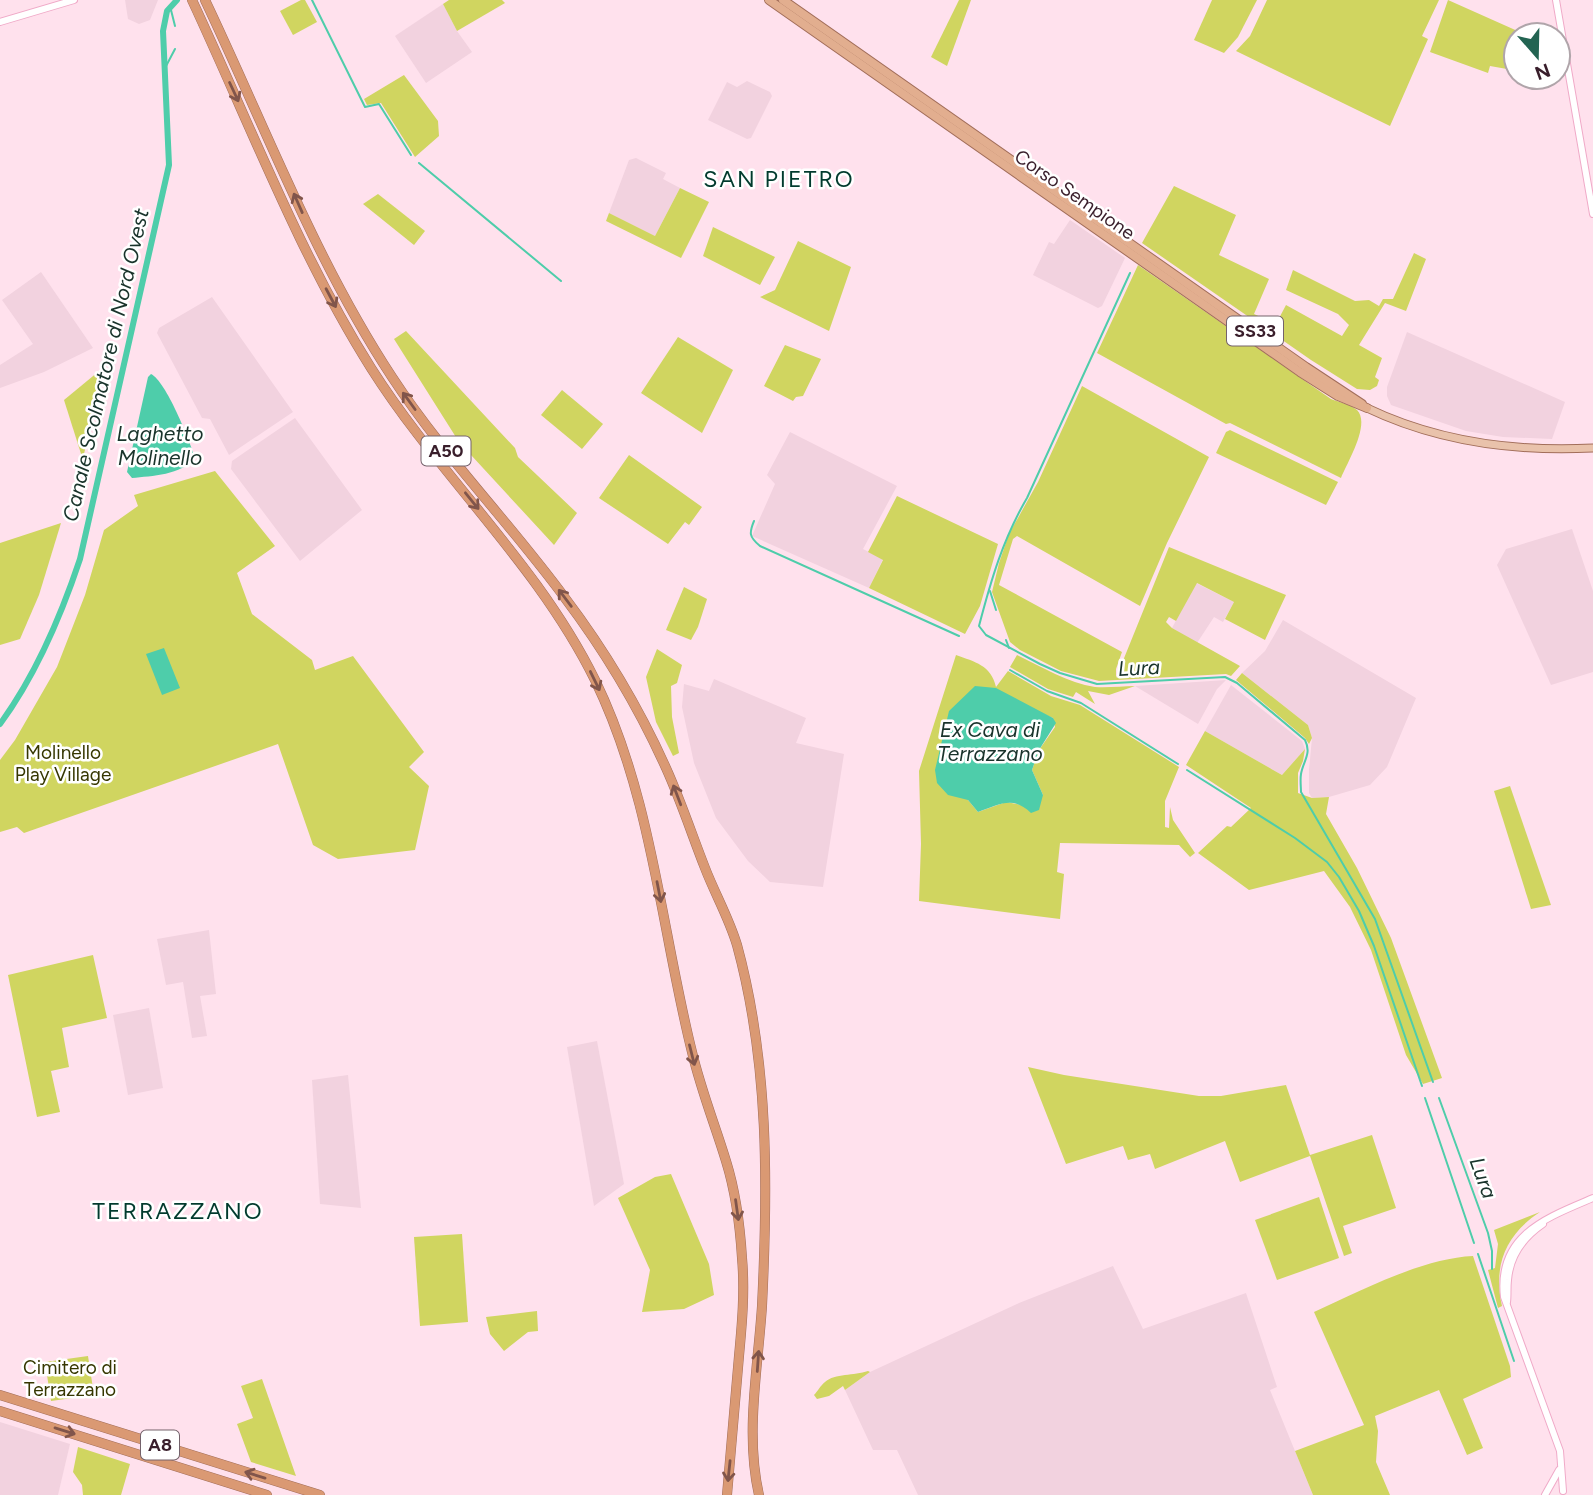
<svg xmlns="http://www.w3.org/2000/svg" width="1593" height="1495" viewBox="0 0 1593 1495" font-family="Figtree,sans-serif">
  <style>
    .built { fill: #f2d2df }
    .green { fill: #d0d560; fill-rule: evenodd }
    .water { fill: #4ecdaa }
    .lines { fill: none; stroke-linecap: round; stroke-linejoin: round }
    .stream { stroke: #4ecdaa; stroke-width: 2 }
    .canal { stroke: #4ecdaa; stroke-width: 6 }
    .tertiary-casing { stroke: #f0aac8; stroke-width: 8 }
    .primary-casing { stroke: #a26e5a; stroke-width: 9 }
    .trunk-casing { stroke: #a26e5a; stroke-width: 10 }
    .motorway-casing { stroke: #a26e5a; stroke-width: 10 }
    .tertiary { stroke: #fff; stroke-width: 6 }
    .primary { stroke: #e9c2ab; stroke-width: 7 }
    .trunk { stroke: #e2ae8f; stroke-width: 8 }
    .motorway { stroke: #da9973; stroke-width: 9 }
    .oneway { stroke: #81554b }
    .labels { text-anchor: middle; stroke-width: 5; stroke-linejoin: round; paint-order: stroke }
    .shield { fill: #fff; stroke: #74626b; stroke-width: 2 }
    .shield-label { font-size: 18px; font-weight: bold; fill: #391e2b }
    .street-label { font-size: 19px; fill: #391e2b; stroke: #fff }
    .park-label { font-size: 19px; fill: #363700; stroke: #fff }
    .water-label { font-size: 21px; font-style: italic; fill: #19332b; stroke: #fff }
    .quarter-label { font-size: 23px; letter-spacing: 2px; fill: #023b2e; stroke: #fff }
  </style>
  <rect width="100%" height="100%" fill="#ffe1ed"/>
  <g class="built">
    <path d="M125,0h33l-8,20 -11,4 -11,-5z"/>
    <path d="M443,4l14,27 15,21 -46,31 -31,-47z"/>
    <path d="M747,81l23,11 2,4 -21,42 -4,1 -39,-19 19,-38 10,5z"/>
    <path d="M636,158l30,15 -3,6 17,9 -25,48 -46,-23 20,-53z"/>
    <path d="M1070,220l55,38 -23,48 -4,2 -65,-33 16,-33 5,2z"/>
    <path d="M41,272l52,76 -49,24 -44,16v-23l33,-21 -31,-44z"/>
    <path d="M212,297l81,115 -64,43 -19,-36 -8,-1 -45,-85 2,-5z"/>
    <path d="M1407,332l158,70 -13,37 -49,-2 -37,-6 -75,-26 -4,-9v-9z"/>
    <path d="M295,418l67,92 -62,51 -69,-92 1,-8z"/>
    <path d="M790,432l107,54 -34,63 20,10 -14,29 -117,-52 23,-52 -8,-9z"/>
    <path d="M1572,529l21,62v81l-42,13 -54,-120 9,-16z"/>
    <path d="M1196,583l38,19 -11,20 -9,-5 -17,26 -25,-15z"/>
    <path d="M1283,620l133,78 -29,69 -17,18 -41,12 -17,1 -3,-5v-23l3,-32 -4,-13 -66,-52 23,-22z"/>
    <path d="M714,679l92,39 -10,25 48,11 -21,133 -53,-5 -22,-21 -32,-43 -22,-55 -12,-56 2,-23 25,7z"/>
    <path d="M1226,680l-9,9 -19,35 -63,-38z"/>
    <path d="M1231,685l71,56 3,8 -23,26 -77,-44z"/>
    <path d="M209,930l7,64 -16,2 7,40 -15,2 -9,-56 -17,3 -9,-46z"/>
    <path d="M149,1008l14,80 -35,7 -15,-80z"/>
    <path d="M597,1041l27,143 -30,22 -27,-159z"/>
    <path d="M348,1075l13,133 -41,-4 -8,-124z"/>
    <path d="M1113,1266l30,63 103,-36 31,94 -7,3 43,105h-395l-21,-45h-24l-28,-60 25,-18 149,-69z"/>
    <path d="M0,1422l70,22 -12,51h-58z"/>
  </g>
  <g class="green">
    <path d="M301,0h4l12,22 -24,13 -13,-24z"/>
    <path d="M449,0h53l3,3 -48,28 -14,-27z"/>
    <path d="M959,0h12l-24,66 -16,-9z"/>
    <path d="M1212,0h45l-19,37 -14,16 -30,-13z"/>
    <path d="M1267,0h172l-17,36 6,3 -38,87 -154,-75 14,-15z"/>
    <path d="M1448,0l74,33 -6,2v10l-9,24 -17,-3 -2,7 -58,-21z"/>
    <path d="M404,75l34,46 1,15 -24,21 -34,-54 -14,2 -3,-6z"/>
    <path d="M1174,186l62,29 -17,40 50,24 -15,35 22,10 10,-19 56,31 7,-11 -11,-11 -52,-24 7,-20 62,31 14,-1 10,6 4,-7h10l21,-46 12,6 -20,52 -21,-8 -26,42 23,13 -7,19 4,3 -2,6 -7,4 -13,-1 -46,-29 -169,-117z"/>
    <path d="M680,188l29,14 -28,56 -75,-37 3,-8 46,23z"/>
    <path d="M378,194l47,37 -11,14 -51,-41z"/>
    <path d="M713,227l62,30 -15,28 -57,-29z"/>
    <path d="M798,241l53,26 -22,64 -69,-34 15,-7z"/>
    <path d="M1138,265l193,134c8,3 20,6 26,11 14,14 -10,53 -16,68l-111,-55 -4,1 -129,-71z"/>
    <path d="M406,331l109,117 3,9 59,56 -23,32 -95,-103 -65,-103z"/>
    <path d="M678,337l55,33 -31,63 -61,-40z"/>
    <path d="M785,345l36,14 -18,37 -7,1 -3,4 -29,-15z"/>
    <path d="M104,367l-20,87 -2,3 -18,-57z"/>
    <path d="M1082,386l127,71 -42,86 -27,63 -123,-70 -4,3 -14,46 123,67 -6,17v9l53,-131 117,48 -21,45 -40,-21 9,-17 -37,-19 -21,38 -7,-4 -3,5 6,6 68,38 -9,10 -5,-2 -127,7 -38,-10 -41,-21 -10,-8 -18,-50 7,-29 10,-29 29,-52z"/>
    <path d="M562,390l41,34 -21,25 -41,-34z"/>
    <path d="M1230,430l108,52 -12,23 -110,-52 10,-21z"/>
    <path d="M629,455l73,52 -13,18 -4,-3 -17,22 -69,-46z"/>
    <path d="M215,471l60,75 -38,27 15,41 60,46 3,10 38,-14 71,96 -15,15 20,19 -14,64 -77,9 -25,-14 -35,-101 -254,89 -7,-6 -17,5v-72l15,-20 42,-73 28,-72 19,-65 34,-24 -4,-11z"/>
    <path d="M897,496l101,48 -18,62 -15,28 -96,-46 14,-28 -15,-8z"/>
    <path d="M61,523l-22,72 -19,44 -20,6v-102z"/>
    <path d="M684,587l23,12 -9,28 -7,13 -25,-10z"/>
    <path d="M657,649l25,16 -5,18 -6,3 1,31 7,36 -6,3 -17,-34 -10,-45z"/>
    <path d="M956,655c19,7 35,10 40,32l12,-16 43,25 29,9 99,62 -14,34v26l4,1 1,-21 3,13 22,33 -5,4 -11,-12 -119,-2 -3,29 7,2 -4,45 -141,-18 2,-57 -2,-73zM1039,712l14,6 2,9 -16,23 -7,20 11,25 -21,10 -16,-3 -28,10 -10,-12z"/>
    <path d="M1017,655c25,12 51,28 78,32 13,1 27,-1 40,-1l-26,9 -21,-4 7,13 -19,-12 -3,5 -25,-8 -38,-22z"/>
    <path d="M1242,673l66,52 4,13 -3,6 -4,-6 -69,-58z"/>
    <path d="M1205,731l77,44 23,-26 -2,12 -5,12v20l14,5 17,-1 -3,17 31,54 34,70 51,140 -19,6 -17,-29 -35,-105 -21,-43 -26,-36 -75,19 -51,-37 29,-27 4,1 20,-19 -65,-43z"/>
    <path d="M1510,786l41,119 -20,4 -37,-118z"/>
    <path d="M93,955l14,63 -45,10 7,39 -18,4 9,41 -23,5 -29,-142z"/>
    <path d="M1028,1067l36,8 135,21h22l65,-11 24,70 62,-20 24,73 -53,18 9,27 -8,3 -34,-100 -70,26 -15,-41 -70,28 -5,-15 -22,6 -5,-14 -57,18z"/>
    <path d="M671,1174l38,90 5,31 -30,14 -42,3 8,-42 -32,-72 37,-21z"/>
    <path d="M1319,1197l20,61 -62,22 -22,-60z"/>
    <path d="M1540,1212c-35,23 -47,54 -38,94l-4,2 -10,-38 7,-2 3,-24 -4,-14z"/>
    <path d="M462,1234l6,88 -48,4 -6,-89z"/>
    <path d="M1473,1256l37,110 1,11 -48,22 20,49 -16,7 -28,-65 -64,26 3,15 -2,31 14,33h-77l-18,-44 69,-26 -50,-113c46,-21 109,-54 159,-56z"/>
    <path d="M537,1311l1,20 -10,1 -24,19 -14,-17 -4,-17z"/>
    <path d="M88,1356l6,39 -43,6 -6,-39z"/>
    <path d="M868,1371l2,1 -25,18 -2,-4 -14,10 -12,3 -3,-4c4,-4 6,-9 11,-13 10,-9 29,-6 43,-11z"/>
    <path d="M262,1379l34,97 -45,-14 -14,-38 16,-6 -12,-32z"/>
    <path d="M78,1447l52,17 -9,31h-38l-1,-10 -9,-13z"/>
  </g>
  <g class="water">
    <path d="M151,374c15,7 39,67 44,84 -14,17 -43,18 -63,20l-5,-6 21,-95z"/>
    <path d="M164,648l16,40 -18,7 -16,-41z"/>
    <path d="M975,686l21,2 57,30 3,5 -17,27 -7,20 11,25 -4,15 -8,3c-18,-18 -32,-8 -53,-1l-10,-12 -20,-5 -11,-12 -2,-13 14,-59z"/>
  </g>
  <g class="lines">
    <g class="stream">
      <path d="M312,0l53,107 14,-3 32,51"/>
      <path d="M170,6l5,20"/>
      <path d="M165,68l10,-19"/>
      <path d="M419,163l142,118"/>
      <path d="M1130,273l-103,225c-24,41 -36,82 -48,128l7,9 54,29 20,9 37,11 128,-7 12,6 68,57c7,14 -2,21 -4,34 -1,6 0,13 0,18l74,127 58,163"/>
      <path d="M754,521c-5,12 -5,16 6,25l199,90"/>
      <path d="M990,591l6,19"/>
      <path d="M1006,640l3,8"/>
      <path d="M1010,670l37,21 34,12 97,61"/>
      <path d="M1187,770l108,68 32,24 12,15 20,34 15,35 48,140"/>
      <path d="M1425,1098l49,145"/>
      <path d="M1439,1098l49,135 4,18v18"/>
      <path d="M1478,1254l36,107"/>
    </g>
    <path class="canal" d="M0,724c36,-49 61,-108 80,-165l89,-394 -6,-134 4,-20 10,-11"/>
    <defs>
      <g id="tertiary">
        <path d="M1556,0l37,214"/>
        <path d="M0,22l74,-22"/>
        <path d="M1507,1302c1,-7 0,-14 1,-22 2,-24 16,-43 35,-56"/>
        <path d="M1563,1491l-3,-40 -56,-154c-7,-62 42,-79 89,-99"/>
        <path d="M1545,1495l14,-25"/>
      </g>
      <path id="primary" d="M1367,408c71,34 148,44 226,40"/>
      <g id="trunk">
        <path d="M769,0l531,372 38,24 29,12"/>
        <path d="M783,0l523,367 56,37"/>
      </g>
      <g id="motorway">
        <path d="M192,0c57,122 107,254 179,368 69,109 167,196 224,312 57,117 66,248 97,372 9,38 23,73 34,109 10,32 14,64 16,97 3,33 0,66 -3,98 -4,47 -8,93 -12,139"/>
        <path d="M205,0c60,126 110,260 187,377 51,78 118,146 173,221 40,53 74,110 101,170 15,33 26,67 39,100 10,26 24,50 32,77 32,117 31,241 25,361 -4,62 -17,128 -3,189"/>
        <path d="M0,1395l320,100"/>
        <path d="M0,1411l267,84"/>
      </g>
    </defs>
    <use href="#tertiary" class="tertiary-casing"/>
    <use href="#primary" class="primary-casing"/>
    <use href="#trunk" class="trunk-casing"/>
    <use href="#motorway" class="motorway-casing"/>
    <use href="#tertiary" class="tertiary"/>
    <use href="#primary" class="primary"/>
    <use href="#trunk" class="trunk"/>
    <use href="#motorway" class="motorway"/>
  </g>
  <defs><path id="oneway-shaft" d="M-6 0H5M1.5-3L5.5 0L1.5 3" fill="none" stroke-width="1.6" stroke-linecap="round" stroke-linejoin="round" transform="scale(1.75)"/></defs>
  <g class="oneway">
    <use href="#oneway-shaft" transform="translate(234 92) rotate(65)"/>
    <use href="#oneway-shaft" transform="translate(298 203) rotate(-114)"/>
    <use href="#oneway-shaft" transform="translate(331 298) rotate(62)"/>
    <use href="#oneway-shaft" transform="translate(409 401) rotate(-126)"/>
    <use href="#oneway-shaft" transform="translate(472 501) rotate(51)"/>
    <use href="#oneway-shaft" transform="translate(565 598) rotate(-127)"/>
    <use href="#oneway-shaft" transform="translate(595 681) rotate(64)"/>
    <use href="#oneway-shaft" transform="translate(677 795) rotate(-111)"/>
    <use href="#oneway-shaft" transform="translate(659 892) rotate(79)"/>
    <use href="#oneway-shaft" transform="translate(692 1055) rotate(76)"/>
    <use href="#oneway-shaft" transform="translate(737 1210) rotate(82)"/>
    <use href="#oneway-shaft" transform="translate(758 1361) rotate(-86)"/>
    <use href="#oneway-shaft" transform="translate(65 1431) rotate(17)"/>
    <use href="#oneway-shaft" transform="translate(729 1471) rotate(96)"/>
    <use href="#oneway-shaft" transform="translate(255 1475) rotate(-163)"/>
  </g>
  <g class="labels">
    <g class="shield">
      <rect x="1227" y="316.5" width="56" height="29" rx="5"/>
      <rect x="421.5" y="436.5" width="49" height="29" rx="5"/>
      <rect x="141" y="1430.5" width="38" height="29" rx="5"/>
    </g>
    <g class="shield-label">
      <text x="1255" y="337">SS33</text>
      <text x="446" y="457">A50</text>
      <text x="160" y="1451">A8</text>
    </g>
    <g class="street-label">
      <text transform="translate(1075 194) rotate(35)" y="7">Corso Sempione</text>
    </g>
    <g class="park-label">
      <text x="63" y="759">Molinello<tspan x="63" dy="22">Play Village</tspan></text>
      <text x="70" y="1374">Cimitero di<tspan x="70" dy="22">Terrazzano</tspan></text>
    </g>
    <g class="water-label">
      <text transform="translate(106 365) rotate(-77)" y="7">Canale Scolmatore di Nord Ovest</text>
      <text x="160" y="441">Laghetto<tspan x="160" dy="24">Molinello</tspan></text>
      <text transform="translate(1139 668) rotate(-3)" y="7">Lura</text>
      <text x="990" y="737">Ex Cava di<tspan x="990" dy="24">Terrazzano</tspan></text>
      <text transform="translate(1483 1178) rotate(70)" y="7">Lura</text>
    </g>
    <g class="quarter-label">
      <text x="779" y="187">SAN PIETRO</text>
      <text x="178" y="1219">TERRAZZANO</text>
    </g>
  </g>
  <g transform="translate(1537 56) rotate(160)"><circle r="33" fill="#ffffff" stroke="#b0a5aa" stroke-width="2"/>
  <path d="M0-5L12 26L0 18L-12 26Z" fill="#236452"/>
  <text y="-10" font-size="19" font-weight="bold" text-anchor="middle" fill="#391e2b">N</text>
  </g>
</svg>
